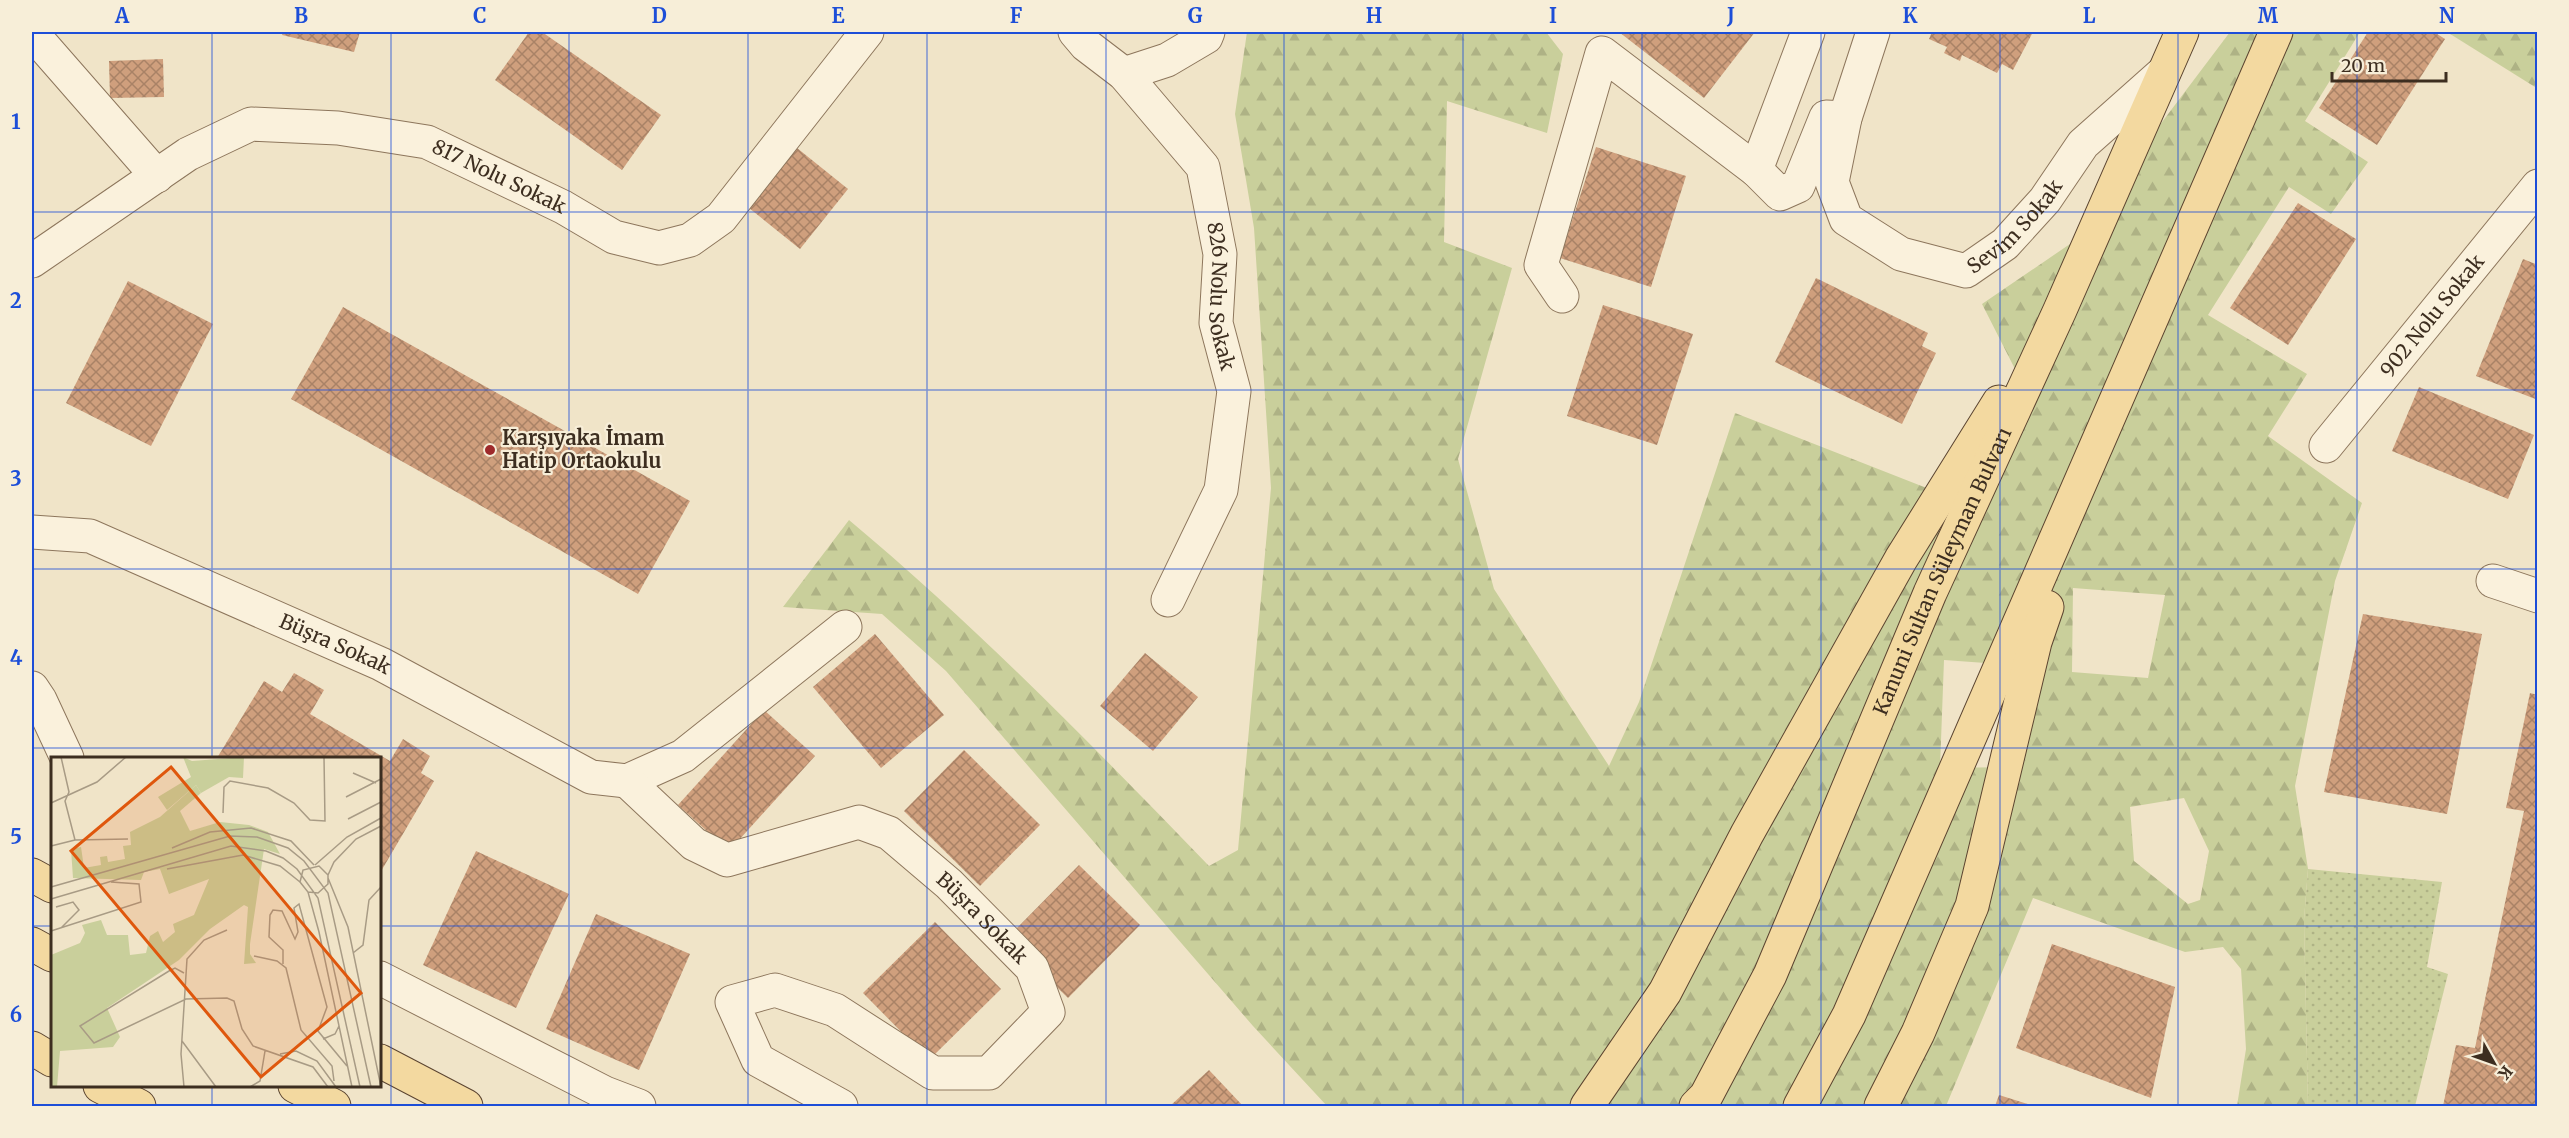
<svg xmlns="http://www.w3.org/2000/svg" width="2569" height="1138" viewBox="0 0 2569 1138" font-family="Merriweather,serif">
  <style>
    .grass { fill: url(#grass-dots) }
    .forest { fill: url(#forest-firs); fill-rule: evenodd }
    .building { fill: url(#building-cross-hatch) }
    .lines { fill: none; stroke-linecap: round; stroke-linejoin: round }
    .minor-casing { stroke: #8d765c; stroke-width: 35 }
    .major-casing { stroke: #5b4430; stroke-width: 35 }
    .minor { stroke: #faf1dc; stroke-width: 33 }
    .major { stroke: #f3d9a0; stroke-width: 33 }
    .grid { fill: none; stroke: #1d4ed8; stroke-width: 1.5; stroke-opacity: 0.55 }
    .poi-dot { fill: #9e2a2b; stroke: #f7eed8; stroke-width: 2 }
    .labels { text-anchor: middle; stroke-width: 4.5; stroke-linejoin: round; paint-order: stroke }
    .street-label { font-size: 20px; fill: #3d2e20; stroke: #f7eed8 }
    .poi-label { font-size: 20px; font-weight: bold; fill: #3d2e20; stroke: #f7eed8; text-anchor: start }
    .inset-road { fill: none; stroke: #a89b85; stroke-width: 1.5 }
    .view { fill: #df570d; fill-opacity: 0.15; stroke: #df570d; stroke-width: 3 }
    .inset-edge { fill: none; stroke: #3d2e20; stroke-width: 3 }
    .neatline { fill: none; stroke: #1d4ed8; stroke-width: 2 }
    .grid-label { font-size: 20px; text-anchor: middle; font-weight: bold; fill: #1d4ed8 }
  </style>
  <defs>
    <pattern id="grass-dots" width="8" height="8" patternUnits="userSpaceOnUse" patternTransform="scale(1.5)"><rect width="8" height="8" fill="#c9cf9b"/><path d="M2 2h.1M6 6h.1" fill="none" stroke="#aeb285" stroke-width="1.8" stroke-linecap="round"/></pattern>
    <pattern id="forest-firs" width="22" height="20" patternUnits="userSpaceOnUse" patternTransform="scale(1.5)"><rect width="22" height="20" fill="#c9cf9b"/><path d="M5 1l3.5 6h-7zM16 11l3.5 6h-7z" fill="#aeb285"/></pattern>
    <pattern id="building-cross-hatch" width="8" height="8" patternUnits="userSpaceOnUse" patternTransform="scale(1.5)"><rect width="8" height="8" fill="#cf9f7d"/><path d="M0 0l8 8M0 8l8-8" fill="none" stroke="#a98266"/></pattern>
  </defs>
  <rect width="100%" height="100%" fill="#f0e4c8"/>
  <path class="grass" d="M2308,869l134,13 -15,85 21,7 -33,132h-107l-4,-186z"/>
  <g class="forest">
    <path d="M1247,32h299l17,22 -16,79 -100,-32 -3,141 68,26 -54,191 36,130 115,177 30,-64 96,-289 212,83 68,-127 -33,-65 88,-60 160,-212h130l-55,89 63,41 -37,52 -42,-27 -81,128 99,59 -39,62 94,67 -27,78 -40,205 13,83 -4,51 4,186h-71l9,-57 -5,-80 -18,-22 -38,5 -152,-54 -87,208h-619l-74,-80 -307,-355 -64,-57 -99,-7 66,-87c128,107 244,226 360,346l29,-16 33,-362 -17,-260 -19,-114zM2073,588l92,7 -17,83 -76,-6zM1944,660l83,6 -12,101 -75,1zM2184,798l25,53 -9,49 -12,4 -54,-43 -4,-54z"/>
    <path d="M2447,32h90v53l-2,2z"/>
  </g>
  <g class="building">
    <path d="M283,32h77l-6,20 -72,-17z"/>
    <path d="M529,32h13l119,83 -39,55 -127,-90z"/>
    <path d="M1619,32h136l-51,66z"/>
    <path d="M1932,32h101l-20,38 -11,-6 -5,9 -35,-18 -2,6 -16,-8 3,-6 -18,-8z"/>
    <path d="M2368,32h66l11,7 -68,106 -58,-37z"/>
    <path d="M163,59l1,38 -54,1 -1,-37z"/>
    <path d="M1596,147l90,29 -35,111 -91,-29z"/>
    <path d="M797,148l51,41 -48,60 -51,-41z"/>
    <path d="M2298,203l58,36 -68,106 -58,-37z"/>
    <path d="M2523,259l15,6v135l-62,-24z"/>
    <path d="M1816,278l112,55 -6,13 14,7 -34,71 -127,-62z"/>
    <path d="M128,281l85,43 -62,122 -85,-43z"/>
    <path d="M1603,305l90,29 -36,111 -90,-29z"/>
    <path d="M343,307l347,194 -52,93 -347,-195z"/>
    <path d="M2419,387l115,48 -26,64 -116,-48z"/>
    <path d="M2363,614l119,20 -35,180 -123,-22z"/>
    <path d="M875,634l69,81 -63,53 -68,-81z"/>
    <path d="M1145,653l53,44 -45,54 -53,-45z"/>
    <path d="M294,673l30,17 -14,24 80,47 13,-22 27,17 -9,17 13,8 -54,92v-115h-163l47,-77 18,11z"/>
    <path d="M2530,693l8,2v411h-95l13,-61 19,3 49,-237 -18,-3z"/>
    <path d="M764,710l51,46 -86,95 -51,-46z"/>
    <path d="M964,750l76,75 -60,61 -76,-75z"/>
    <path d="M476,851l93,43 -53,114 -93,-43z"/>
    <path d="M1079,865l61,60 -72,73 -61,-60z"/>
    <path d="M596,914l94,40 -51,116 -93,-41z"/>
    <path d="M935,922l66,67 -72,71 -66,-67z"/>
    <path d="M2052,944l123,43 -24,111 -135,-50z"/>
    <path d="M1209,1070l34,36h-73z"/>
    <path d="M1999,1095l35,11h-39z"/>
  </g>
  <g class="lines">
    <defs>
      <g id="minor">
        <path id="s1" d="M1075,32l11,13 38,29 79,93 17,87 -4,69 18,68 -13,99 -53,110"/>
        <path d="M1808,32l-52,138 24,24 18,-8 28,-69 19,1"/>
        <path id="s2" d="M1873,32l-28,86 -13,64 14,37 55,35 65,17 39,-27 40,-44 38,-56 81,-72"/>
        <path d="M32,33l125,143"/>
        <path d="M1124,74l43,-14 39,-23 2,-5"/>
        <path id="s3" d="M32,261l156,-107 63,-30 87,4 89,14 136,65 51,30 45,11 31,-8 31,-22 146,-186"/>
        <path d="M1562,296l-21,-31 61,-212 154,117"/>
        <path id="s4" d="M2326,446l212,-260"/>
        <path id="s5" d="M32,532l58,4 291,128 210,113 36,4 56,-25 162,-129"/>
        <path d="M2493,581l45,15"/>
        <path d="M32,688l8,12 27,58"/>
        <path id="s6" d="M627,781l67,63 33,16 132,-38 30,11 60,51 83,84 16,44 -59,61h-56l-98,-63 -60,-20 -43,12 26,58 83,46"/>
        <path d="M380,978l225,115 34,13"/>
      </g>
      <g id="major">
        <path d="M32,875l20,11"/>
        <path d="M32,944l20,11"/>
        <path d="M32,1048l20,12"/>
        <path d="M380,1061l86,45"/>
        <path d="M100,1086l39,20"/>
        <path d="M295,1086l39,20"/>
        <path d="M1587,1106l78,-114 82,-158 154,-275 98,-157"/>
        <path id="s7" d="M1696,1106l10,-10 64,-121 160,-382 130,-283 122,-278"/>
        <path d="M1800,1106l49,-91 427,-983"/>
        <path d="M1881,1106l37,-73 54,-127 63,-264 12,-35"/>
      </g>
    </defs>
    <use href="#minor" class="minor-casing"/>
    <use href="#major" class="major-casing"/>
    <use href="#minor" class="minor"/>
    <use href="#major" class="major"/>
  </g>
  <path class="grid" d="M212,32v726M391,32v1074M569,32v1074M748,32v1074M927,32v1074M1106,32v1074M1284,32v1074M1463,32v1074M1642,32v1074M1821,32v1074M2000,32v1074M2178,32v1074M2357,32v1074M32,212h2506M32,390h2506M32,569h2506M32,748h2506M32,926h20M380,926h2158M212,1086v20"/>
  <circle class="poi-dot" cx="490" cy="450" r="6"/>
  <g class="labels">
    <g class="street-label">
      <text dy="7" stroke="none"><textPath href="#s3" startOffset="516">817 Nolu Sokak</textPath></text>
      <text dy="7" stroke="none"><textPath href="#s2" startOffset="394">Sevim Sokak</textPath></text>
      <text dy="7" stroke="none"><textPath href="#s1" startOffset="318">826 Nolu Sokak</textPath></text>
      <text dy="7" stroke="none"><textPath href="#s4" startOffset="168">902 Nolu Sokak</textPath></text>
      <text dy="7" stroke="none"><textPath href="#s7" startOffset="590">Kanuni Sultan Süleyman Bulvarı</textPath></text>
      <text dy="7" stroke="none"><textPath href="#s5" startOffset="326">Büşra Sokak</textPath></text>
      <text dy="7" stroke="none"><textPath href="#s6" startOffset="424">Büşra Sokak</textPath></text>
    </g>
    <g class="poi-label">
      <text x="502" y="445">Karşıyaka İmam<tspan x="502" dy="23">Hatip Ortaokulu</tspan></text>
    </g>
  </g>
  <g transform="translate(51 757)">
    <rect width="330" height="330" fill="#f0e4c8"/>
    <path d="M132,0l9,4 52,-4 -1,21 -14,-1 -28,16 -5,-8 -29,25 -9,-13 33,-20z" fill="#c9cf9b"/>
    <path d="M145,28l5,8 -21,18 10,20 30,-9 29,3 19,7 12,22 -16,-5 -14,95v10l6,9 -12,1 4,-57 -4,-2 -34,24 -31,31 -72,48 13,29 -7,10 -53,4 -3,36h-6v-132l29,-12 5,-10 -3,-8 19,-5 6,15h21l2,20 16,-2 4,-17 8,-5 5,11 12,-10 -2,-8 21,-9 15,-36 -40,15 -9,-25 -16,3 -3,8 -68,-2 -2,-29 10,-2 3,21 17,-3 -1,-8 7,-1 1,6 17,-3 -2,-13 8,-1 -1,-13 30,-15z" fill="#c9cf9b"/>
    <path class="inset-road" d="M10,0l8,35 -4,9 10,39M302,16l23,10M295,40l35,-18M0,46l46,-21 29,-25M172,56l1,-26 6,-6 38,7 26,15 16,17 15,1 -1,-64M297,62l33,-17M0,89l24,-6 53,-1M121,91l38,-16 41,-4 40,13 23,24M264,108l32,-28 34,-19M116,112l76,-14 37,11 20,16M277,118l6,-13 22,-23 25,-13M277,121l20,49 33,160M0,130l179,-51 27,1 31,11 16,13 24,32 43,194M257,135l10,1 10,-9v-9l-9,-9 -16,4 -3,12 8,10 11,40 33,155M0,142l180,-53 35,5 17,7 14,11 21,29 42,189M5,150l17,-5 6,8 -18,18M0,174l90,-29 -2,-18 -28,-2M302,196l10,-8 6,-45 12,-13M203,199l23,5 9,7 15,62 31,36 2,15M232,207v-14l-14,-13 1,-22 3,-5 9,1 13,28 3,-7 -4,-24 5,-4 28,103 -9,24 29,35M133,216l-9,-5 -6,3 -89,55 14,17 92,-44 41,-1 7,3 8,28 11,17 60,21 15,20M272,282l12,-5 4,-8M131,284l34,46M229,297l16,-3 21,10 19,26M133,330l-3,-33 6,-95 17,-19 23,-10M199,330l10,-6 5,-30"/>
    <path class="view" d="M120,10l190,226 -100,84 -190,-226z"/>
    <rect width="330" height="330" class="inset-edge"/>
  </g>
  <rect width="2569" height="1138" fill="none" stroke="#f7eed8" stroke-width="66"/>
  <g transform="translate(2494 1063) rotate(130)" stroke="#f7eed8" stroke-width="4.5" paint-order="stroke">
  <path d="M0-4.5L10 22L0 15L-10 22Z" fill="#3d2e20"/>
  <text y="-9" font-size="16" font-weight="bold" text-anchor="middle" fill="#3d2e20">K</text>
  </g>
  <path d="M2332 72v9h114v-9" fill="none" stroke="#3d2e20" stroke-width="3"/>
  <text x="2341" y="72" font-size="18" fill="#3d2e20" stroke="#f7eed8" stroke-width="4.5" paint-order="stroke">20 m</text>
  <rect x="33" y="33" width="2503" height="1072" class="neatline"/>
  <g class="grid-label">
    <text x="122" y="23">A</text>
    <text x="301" y="23">B</text>
    <text x="480" y="23">C</text>
    <text x="659" y="23">D</text>
    <text x="838" y="23">E</text>
    <text x="1016" y="23">F</text>
    <text x="1195" y="23">G</text>
    <text x="1374" y="23">H</text>
    <text x="1553" y="23">I</text>
    <text x="1731" y="23">J</text>
    <text x="1910" y="23">K</text>
    <text x="2089" y="23">L</text>
    <text x="2268" y="23">M</text>
    <text x="2447" y="23">N</text>
    <text x="16" y="129">1</text>
    <text x="16" y="308">2</text>
    <text x="16" y="486">3</text>
    <text x="16" y="665">4</text>
    <text x="16" y="844">5</text>
    <text x="16" y="1022">6</text>
  </g>
</svg>
